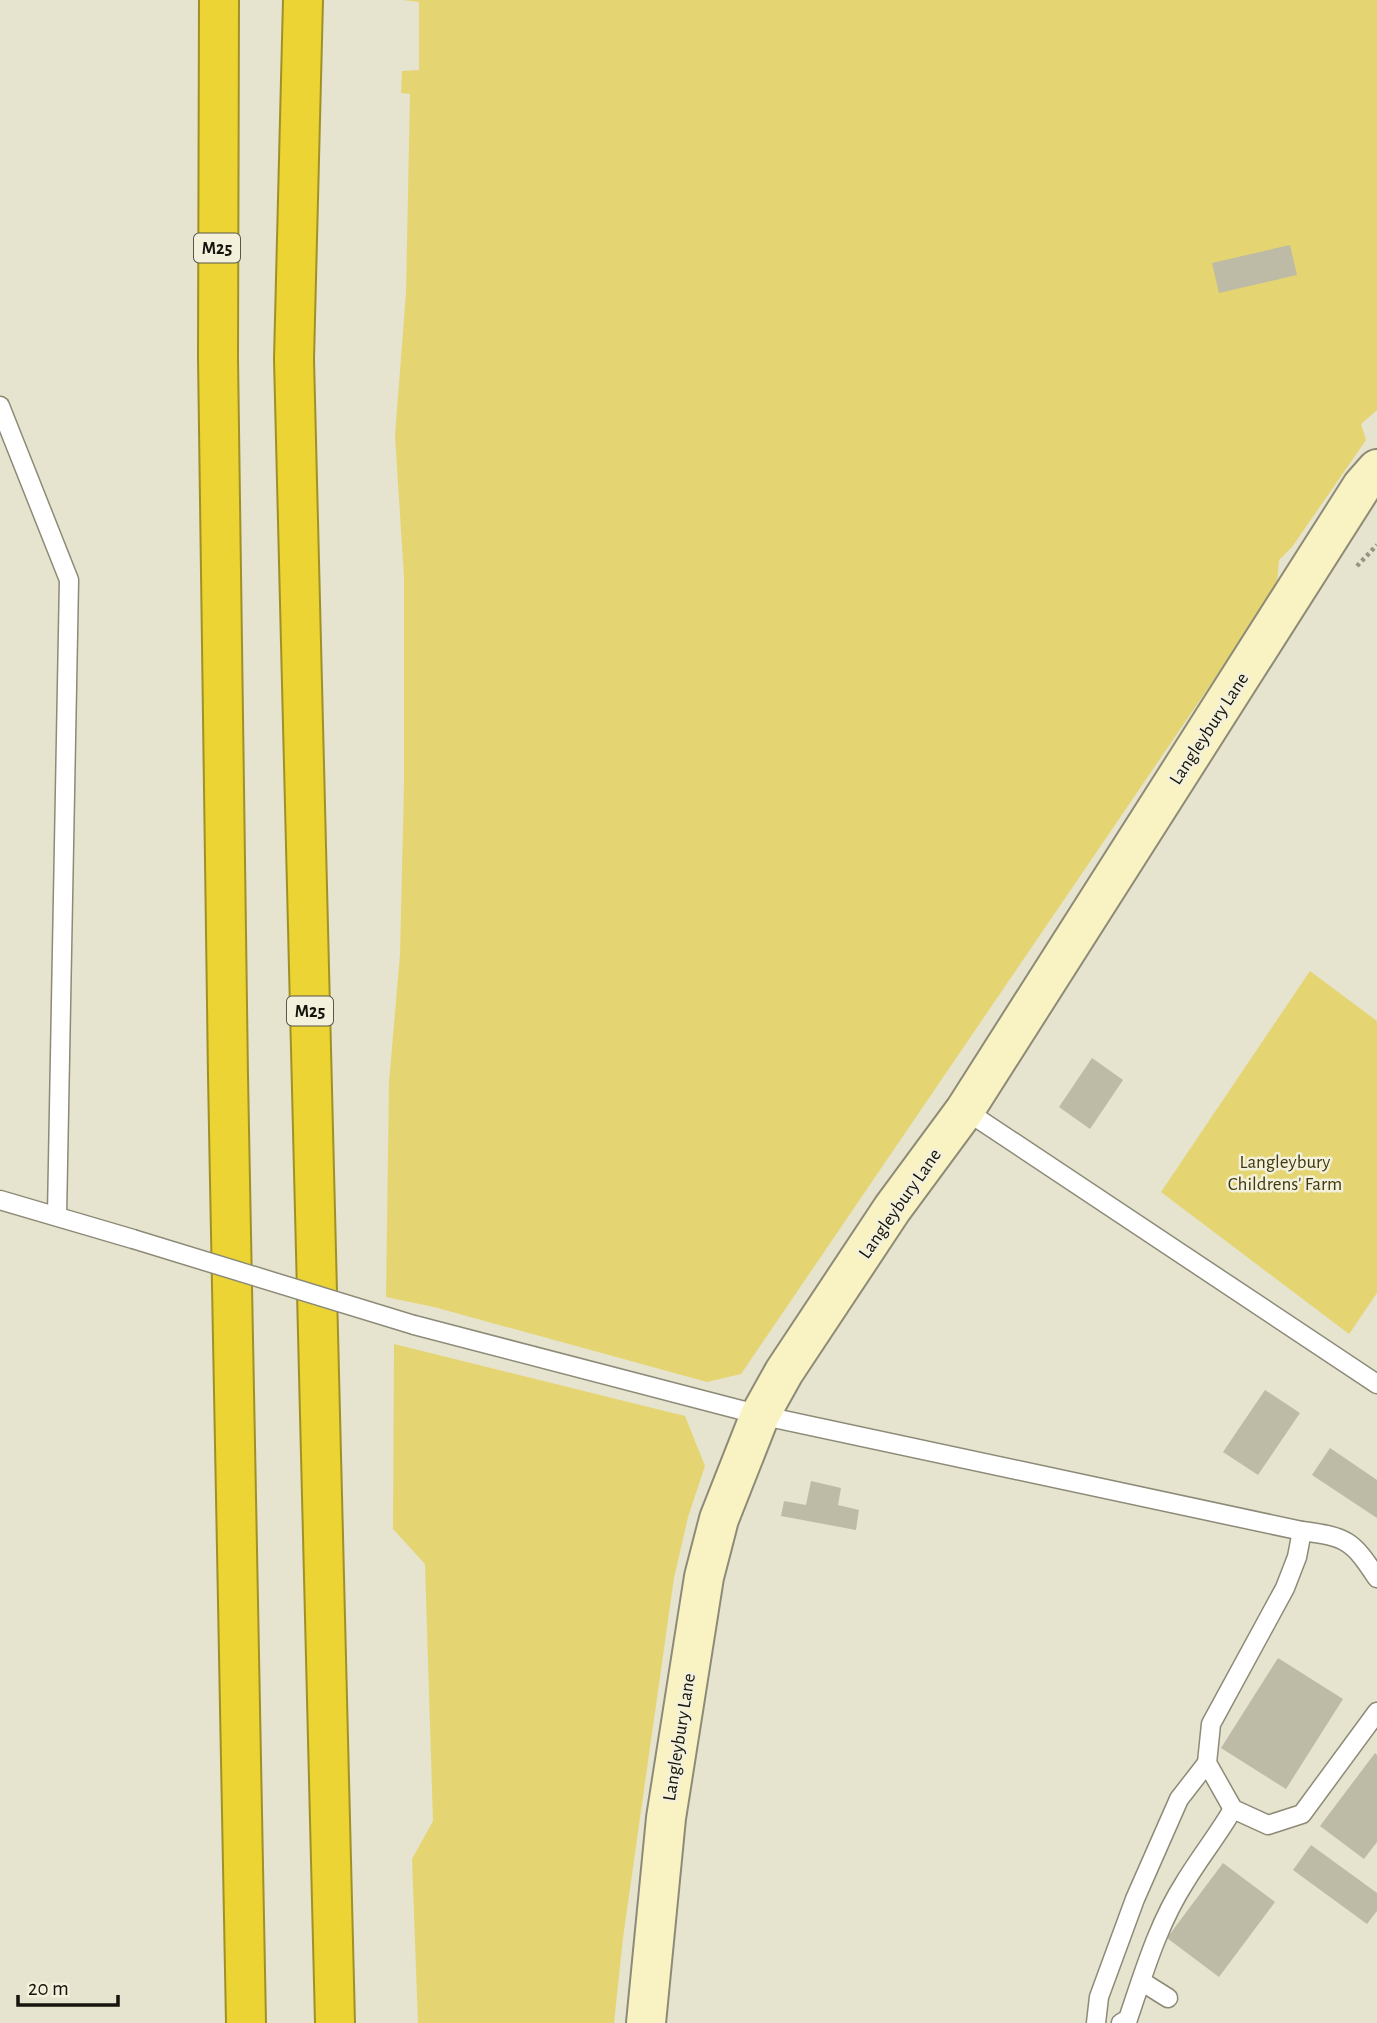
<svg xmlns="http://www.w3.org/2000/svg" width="1377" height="2023" viewBox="0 0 1377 2023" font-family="'Alegreya Sans',sans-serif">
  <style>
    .green { fill: #e4d572 }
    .building { fill: #bdbaa5 }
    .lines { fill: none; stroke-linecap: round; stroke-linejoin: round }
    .lane-casing { stroke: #8d8a77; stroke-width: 21 }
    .secondary-casing { stroke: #8d8a77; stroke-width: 42 }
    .highway-casing { stroke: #a09126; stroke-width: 42 }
    .path { stroke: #959383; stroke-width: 4.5; stroke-dasharray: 3.5 3.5; stroke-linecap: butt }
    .lane { stroke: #fff; stroke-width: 18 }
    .secondary { stroke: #f9f2c2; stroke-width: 38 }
    .highway { stroke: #ebd434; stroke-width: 38 }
    .lane-bridge-casing { stroke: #8d8a77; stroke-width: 21; stroke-linecap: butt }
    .lane-bridge { stroke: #fff; stroke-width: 18 }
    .labels { text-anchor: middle; stroke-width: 5; stroke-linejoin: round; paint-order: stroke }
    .shield { fill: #f3f0db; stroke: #58574b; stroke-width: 2 }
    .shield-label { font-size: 18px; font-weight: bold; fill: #16150d }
    .street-label { font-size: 19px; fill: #16150d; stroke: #f3f0db }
    .park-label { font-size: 19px; fill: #40390e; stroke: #f3f0db }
  </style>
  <rect width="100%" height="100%" fill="#e6e3ce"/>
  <g class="green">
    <path d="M403,0h974v410l-16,14 5,16 -74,107 -13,13 -2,23 -64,98 -472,693 -34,8 -273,-75 -48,-10 3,-215 11,-127 4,-171v-207l-9,-141 11,-143 4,-199 -9,-1 1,-22 17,-1v-68z"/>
    <path d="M1310,971l67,50v272l-28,41 -188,-142z"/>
    <path d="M394,1344l291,72 20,50 -17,51 -14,61 -51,360 -9,85h-196l-6,-164 21,-38 -8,-257 -32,-35z"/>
  </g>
  <g class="building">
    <path d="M1290,245l7,30 -78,18 -7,-30z"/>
    <path d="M1092,1058l31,22 -33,49 -31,-22z"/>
    <path d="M1265,1390l35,23 -42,62 -35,-23z"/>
    <path d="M1330,1448l47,32v38l-65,-43z"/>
    <path d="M811,1481l30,7 -3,17 21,5 -3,20 -75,-14 3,-15 22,4z"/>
    <path d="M1278,1658l65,41 -57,90 -65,-41z"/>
    <path d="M1375,1753l2,2v87l-13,17 -44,-33z"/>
    <path d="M1311,1845l66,48v18l-10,13 -74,-54z"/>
    <path d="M1223,1863l52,39 -56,75 -52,-39z"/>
  </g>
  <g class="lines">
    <defs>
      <g id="lane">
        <path d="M0,406l69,174 -12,636"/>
        <path d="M965,1110l412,274"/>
        <path d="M0,1200l133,39"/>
        <path d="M414,1325l346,90 542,116c45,6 50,9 75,47"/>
        <path d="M1302,1531l-5,26 -12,31 -74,136 -4,39 26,46 35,16 34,-11 75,-102"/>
        <path d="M1141,1981l27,17"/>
        <path d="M1096,2023l3,-26 36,-98 44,-100 28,-36"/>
        <path d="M1121,2023l7,-4c16,-47 30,-95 57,-137 15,-25 33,-47 48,-73"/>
      </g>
      <path id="secondary" d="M646,2023l20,-205 38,-241 15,-58 41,-104 24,-43 108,-163 73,-99 397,-624 15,-17"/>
      <g id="highway">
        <path d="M219,0l-1,357 10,719 18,947"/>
        <path d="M303,0l-9,359 41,1664"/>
      </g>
    </defs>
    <use href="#lane" class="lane-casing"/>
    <use href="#secondary" class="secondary-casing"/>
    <use href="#highway" class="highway-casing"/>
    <path class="path" d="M1357,566l20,-21"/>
    <use href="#lane" class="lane"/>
    <use href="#secondary" class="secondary"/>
    <use href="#highway" class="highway"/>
    <defs>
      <path id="lane-bridge" d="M133,1239l281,86"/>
    </defs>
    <use href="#lane-bridge" class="lane-bridge-casing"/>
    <use href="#lane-bridge" class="lane-bridge"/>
  </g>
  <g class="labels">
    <g class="shield">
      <rect x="194" y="233.5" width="46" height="29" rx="5"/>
      <rect x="287" y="996.5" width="46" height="29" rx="5"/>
    </g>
    <g class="shield-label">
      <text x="217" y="254">M25</text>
      <text x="310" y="1017">M25</text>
    </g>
    <g class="street-label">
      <text transform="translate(1208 728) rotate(-57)" y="7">Langleybury Lane</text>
      <text transform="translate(899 1203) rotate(-55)" y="7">Langleybury Lane</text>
      <text transform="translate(678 1737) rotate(-81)" y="7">Langleybury Lane</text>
    </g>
    <g class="park-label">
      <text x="1285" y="1168">Langleybury<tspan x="1285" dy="22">Childrens' Farm</tspan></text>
    </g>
  </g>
  <path d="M18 1995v10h100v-10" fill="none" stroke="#16150d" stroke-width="3.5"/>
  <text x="28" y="1995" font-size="21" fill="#16150d" stroke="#f3f0db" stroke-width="5" paint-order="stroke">20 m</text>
</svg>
